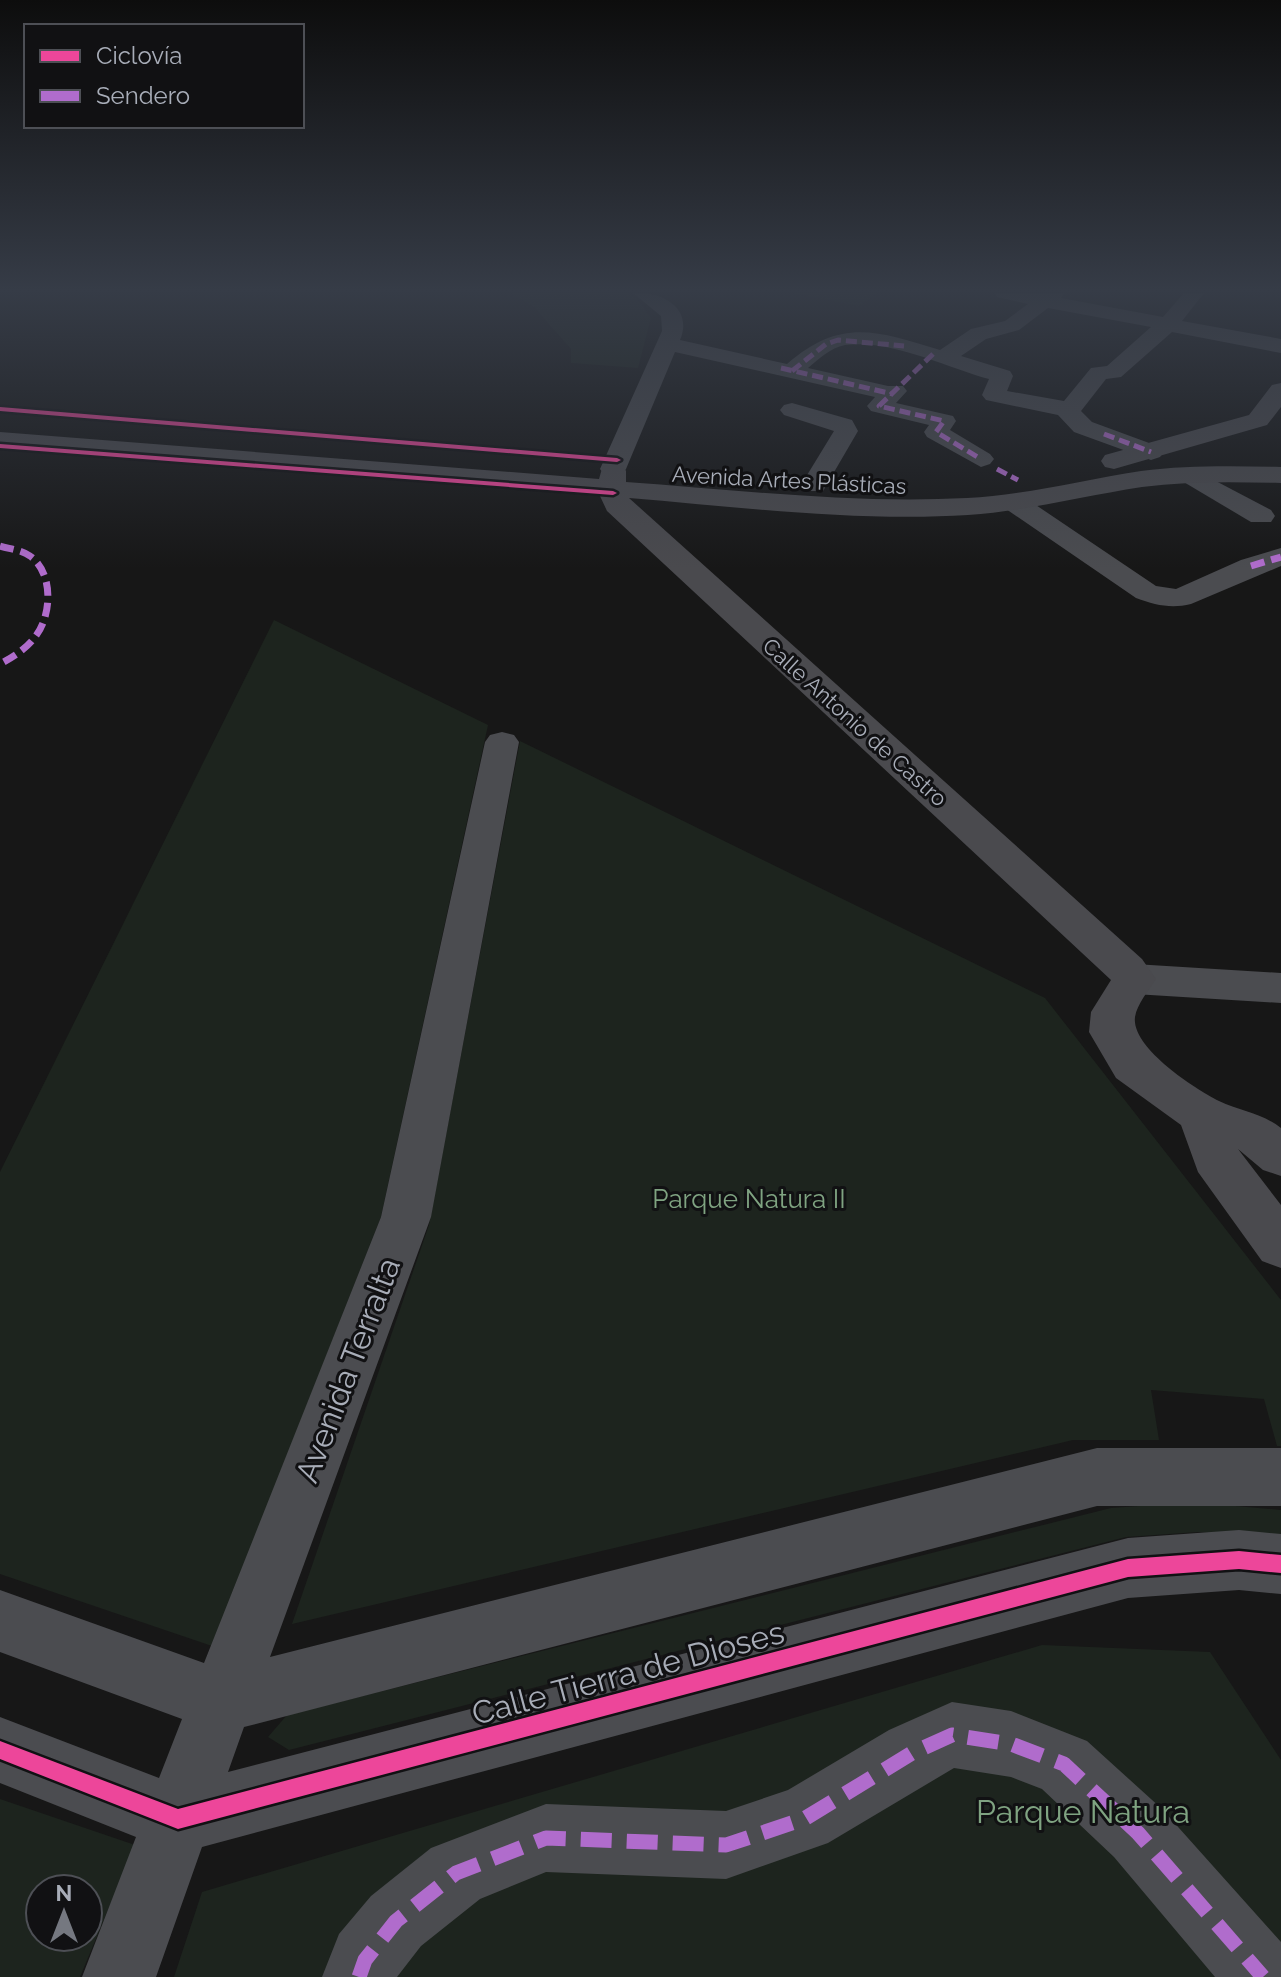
<svg xmlns="http://www.w3.org/2000/svg" width="1281" height="1977" viewBox="0 0 1281 1977" font-family="Raleway,sans-serif">
  <style>
    .green { fill: #1d241e; fill-rule: evenodd }
    .lines { fill: none; stroke-linecap: round; stroke-linejoin: round }
    .street { fill: #4b4c50; fill-rule: evenodd }
    .secondary { fill: #4a4a4e; fill-rule: evenodd }
    .quiet-far2 { stroke: #b06ccc; stroke-width: 5; stroke-dasharray: 11 5; stroke-linecap: butt }
    .quiet-far1 { stroke: #b06ccc; stroke-width: 7; stroke-dasharray: 14 7; stroke-linecap: butt }
    .quiet { stroke: #b06ccc; stroke-width: 15; stroke-dasharray: 31 15; stroke-linecap: butt }
    .cycleway-casing { stroke: #111113; stroke-width: 5 }
    .cycleway { fill: #ed469a; fill-rule: evenodd }
    .labels { text-anchor: middle; stroke-width: 6; stroke-linejoin: round; paint-order: stroke }
    .far-street-label { font-size: 22px; fill: #a8adb8; stroke: #111113 }
    .park-label { font-size: 26px; fill: #7fa381; stroke: #111113 }
    .near-street-label { font-size: 32px; fill: #a8adb8; stroke: #111113 }
    .near-park-label { font-size: 32px; fill: #7fa381; stroke: #111113 }
  </style>
  <rect width="100%" height="100%" fill="#171717"/>
  <g class="green">
    <path d="M511,293h116l10,6 14,19 -13,50 -67,-5v-14l-37,-42z"/>
    <path d="M794,293h95h-12l-18,13z"/>
    <path d="M274,620l214,105 -107,492 -169,429 -212,-72v-402z"/>
    <path d="M520,741l525,257 236,302v146h-4l-13,-47 -113,-9 8,50h-86l-781,184 137,-399z"/>
    <path d="M1168,1504h46l67,6v27l-83,-5 -72,5 -837,213 -21,-13 19,-22 824,-207z"/>
    <path d="M1042,1645l168,7 71,108v217h-1107l28,-85z"/>
    <path d="M0,1799l135,46 -55,132h-80zM40,1889h48v48h-48z"/>
  </g>
  <g class="lines">
    <g class="street">
      <path d="M633,293c27,-2 61,14 47,47l107,24c54,-47 90,-33 153,-14l31,-21 34,-8 23,-17 -31,-7 -3,-4h70l-3,5 102,19 21,-24h20l-22,28 99,18v14l-109,-21 -51,45 -15,2 -25,32 11,11 68,25 4,5 -4,5 -9,3 -77,-28 -16,-17 -72,-15 -4,-5 7,-16c-44,-12 -97,-40 -144,-34 -15,3 -26,14 -37,23l80,18h15l4,5 -11,12 57,13 3,5 -6,9 40,24 4,5 -4,5 -9,3 -54,-30 -3,-5 5,-7 -58,-14 -4,-5 8,-9 -200,-45 -49,117 -4,5h-18l-4,-5 62,-138 -1,-15zM1048,308l103,19 -44,39 -16,2 -27,33 -57,-10 6,-15 -3,-5 -49,-15 25,-17 33,-9z"/>
      <path d="M792,403l60,17 6,11 -35,60h-18l-4,-6 33,-54 -50,-16 -4,-5 4,-5z"/>
      <path d="M1191,468l80,42 4,6 -4,6h-20l-69,-41 -4,-5 4,-5z"/>
      <path d="M1015,495l9,2 132,89 20,3 65,-29 40,-12v18l-90,38c-20,5 -36,1 -55,-6l-130,-89 -4,-6 4,-6z"/>
      <path d="M502,732l12,3 5,7 -88,475 -161,440 827,-209h184v58h-184l-853,221 -16,45 900,-234 111,-8 42,4v60l-42,-4 -111,8 -926,249 -46,130h-74l54,-140 -136,-54v-66l159,61 23,-59 -182,-67v-62l204,73 177,-446 104,-475 5,-7z"/>
      <path d="M1134,964l147,9v30l-147,-9 -15,-4 -6,-11 6,-11z"/>
      <path d="M952,1702l59,9 76,30 75,68 119,133v35h-66l-101,-120 -72,-68 -31,-12 -57,-9 -126,75 -102,36 -180,-7 -66,27 -59,47 -24,31h-75l17,-43 32,-38 60,-48 115,-44 180,7 62,-21 101,-60z"/>
    </g>
    <g class="secondary">
      <path d="M1281,383v24l-14,18 -153,44 -9,-2 -4,-6 4,-6 144,-40 23,-30z"/>
      <path d="M0,432l599,47 4,-14h20l3,6v11c113,8 227,22 341,16 59,-3 116,-18 174,-27 46,-6 94,-5 140,-4v16c-46,-1 -93,-2 -139,4 -59,9 -115,24 -174,28 -109,7 -230,-8 -339,-17l513,461 14,20c-7,11 -19,25 -21,38 -4,30 58,71 84,84 21,10 43,12 62,27v48l-18,-6 -25,-21 43,56v63l-19,-7 -64,-89 -17,-47 -65,-47 -27,-46 2,-20 20,-32 -504,-469 -7,-15 -600,-48z"/>
    </g>
    <g class="quiet-far2">
      <path d="M933,354l-54,52 65,15 -8,11 45,27"/>
      <path d="M781,368l112,26"/>
      <path d="M792,371l34,-27 12,-4 66,6"/>
      <path d="M1104,434l47,18"/>
      <path d="M997,469l21,11"/>
    </g>
    <g class="quiet-far1">
      <path d="M0,546c10,3 22,4 30,10 24,17 22,60 5,81 -9,12 -22,20 -35,27"/>
      <path d="M1251,566l30,-9"/>
    </g>
    <path class="quiet" d="M359,1977l6,-17 31,-39 60,-48 90,-35 180,7 78,-26 108,-66 40,-18 59,9 53,20 74,69 125,144"/>
    <defs>
      <g id="cycleway">
        <path d="M0,407l617,51 4,2 -4,2 -617,-51z"/>
        <path d="M0,444l613,47 4,2 -4,2 -613,-47z"/>
        <path d="M1239,1551l42,4v18l-42,-4 -111,8 -950,252 -178,-70v-18l178,68 950,-250z"/>
      </g>
    </defs>
    <use href="#cycleway" class="cycleway-casing"/>
    <use href="#cycleway" class="cycleway"/>
  </g>
  <linearGradient id="sky" x2="0" y2="1"><stop stop-color="#0d0d0d"/><stop offset="0.51" stop-color="#363c47"/><stop offset="1" stop-color="#363c47" stop-opacity="0"/></linearGradient>
  <rect width="1281" height="569" fill="url(#sky)"/>
  <g class="labels">
    <g class="far-street-label">
      <text transform="translate(789 480) rotate(3)" y="8">Avenida Artes Plásticas</text>
      <text transform="translate(855 722) rotate(42)" y="8">Calle Antonio de Castro</text>
    </g>
    <g class="park-label">
      <text x="749" y="1208">Parque Natura II</text>
    </g>
    <g class="near-street-label">
      <text transform="translate(348 1370) rotate(-69)" y="11">Avenida Terralta</text>
      <text transform="translate(628 1673) rotate(-15)" y="11">Calle Tierra de Dioses</text>
    </g>
    <g class="near-park-label">
      <text x="1083" y="1823">Parque Natura</text>
    </g>
  </g>
  <rect x="24" y="24" width="280" height="104" fill="#111113" stroke="#4d4f55" stroke-width="2"/>
  <rect x="40" y="50" width="40" height="12" fill="#ed469a" stroke="#4d4f55" stroke-width="2"/>
  <text x="96" y="64" font-size="24" fill="#a8adb8">Ciclovía</text>
  <rect x="40" y="90" width="40" height="12" fill="#b06ccc" stroke="#4d4f55" stroke-width="2"/>
  <text x="96" y="104" font-size="24" fill="#a8adb8">Sendero</text>
  <g transform="translate(64 1913)"><circle r="38" fill="#111113" stroke="#4d4f55" stroke-width="2"/>
  <path d="M0-6L14 30L0 20L-14 30Z" fill="#757880"/>
  <text y="-12" font-size="22" font-weight="bold" text-anchor="middle" fill="#a8adb8">N</text>
  </g>
</svg>
